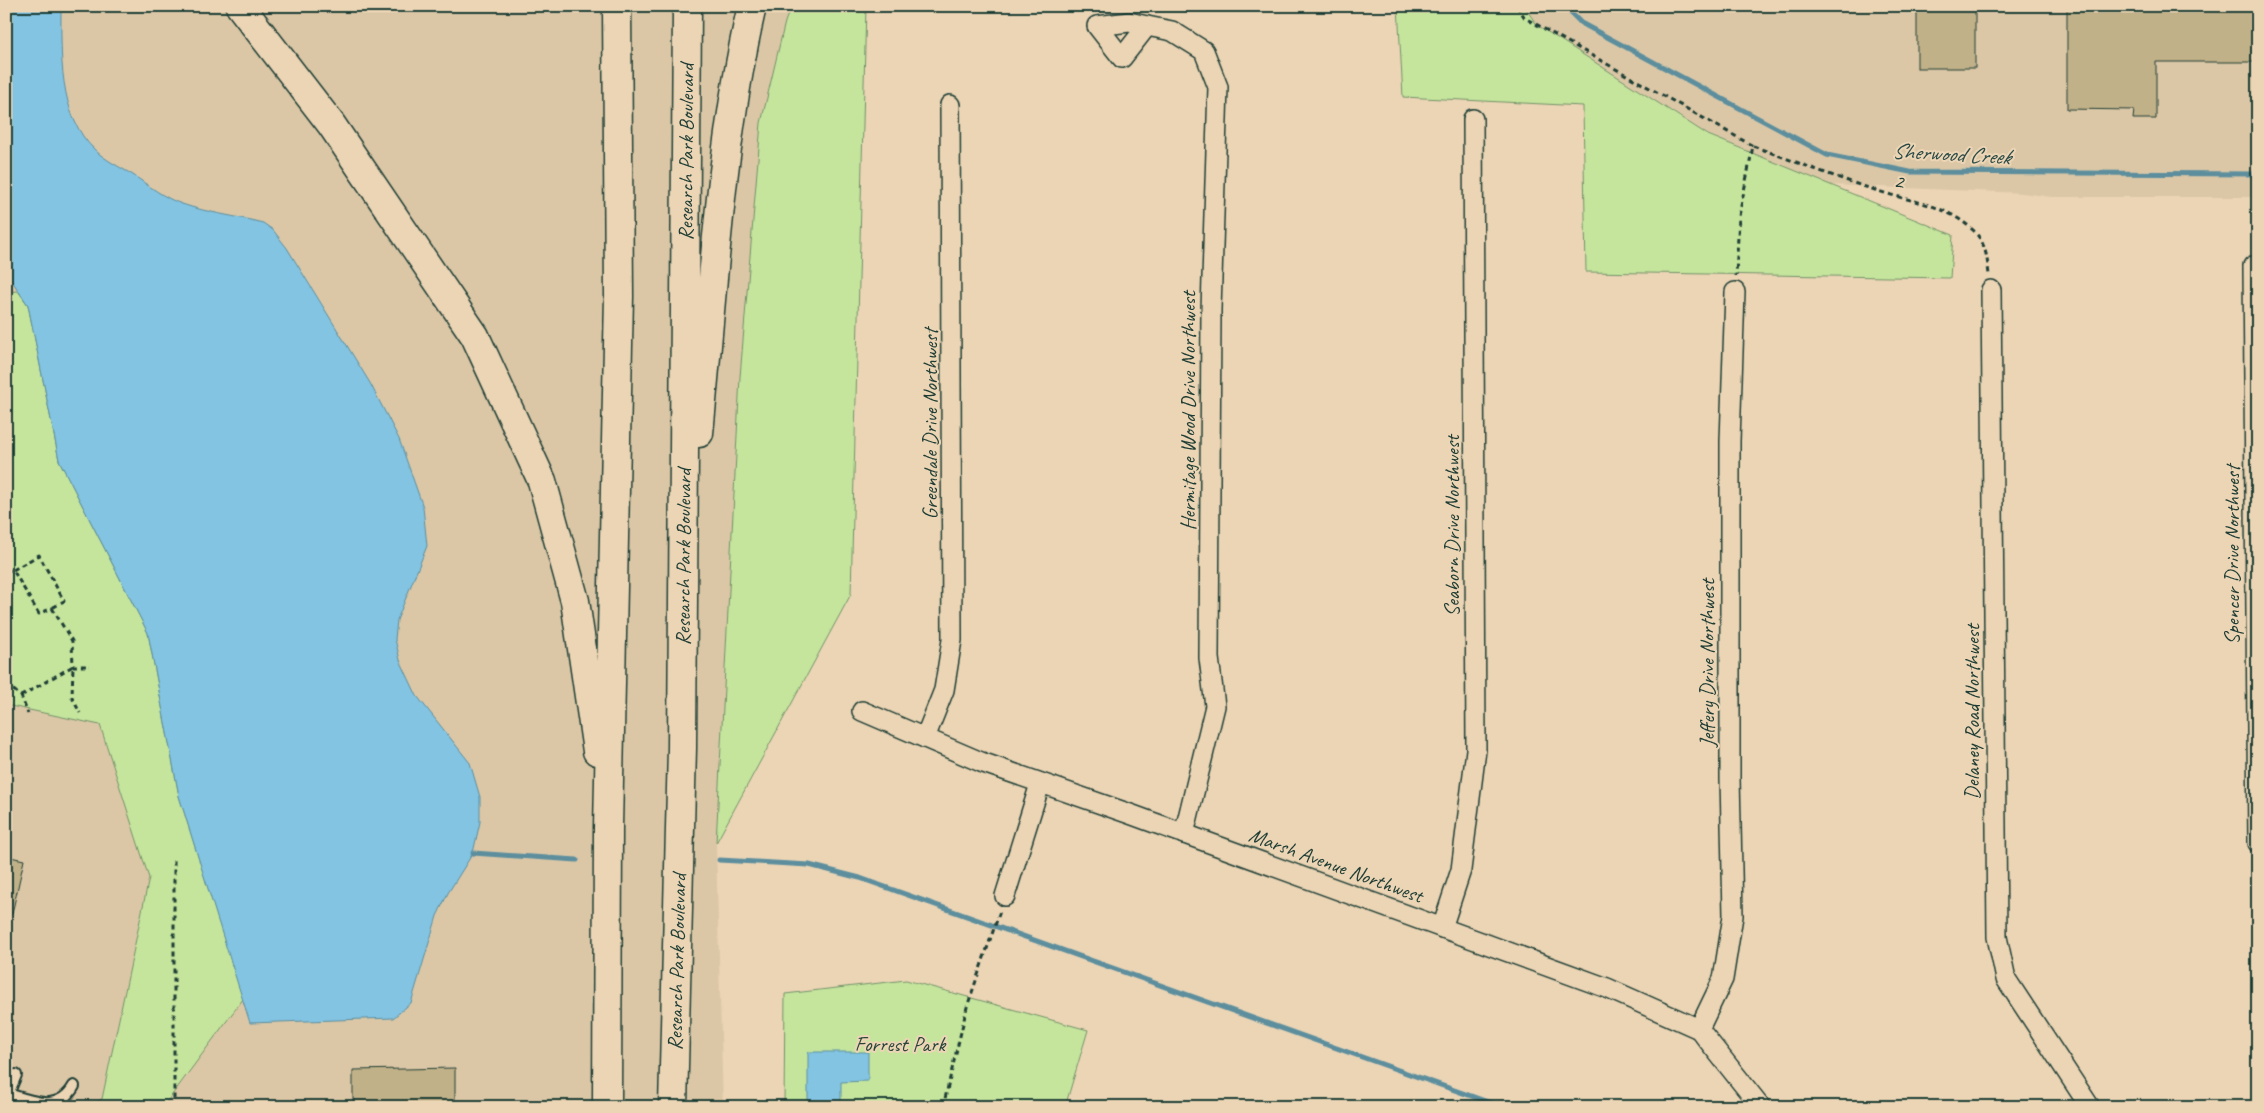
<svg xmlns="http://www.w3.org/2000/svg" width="2264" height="1113" viewBox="0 0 2264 1113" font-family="Caveat,sans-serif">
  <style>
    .built { fill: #dbc7a6 }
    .green { fill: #c5e59d; stroke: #729168 }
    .water { fill: #83c4e3; stroke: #5b8e9d }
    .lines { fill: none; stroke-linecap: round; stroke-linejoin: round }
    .stream { stroke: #5b8e9d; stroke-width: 5 }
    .building { fill: #c1b188; stroke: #1f3d34 }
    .service-casing { stroke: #1f3d34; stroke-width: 14 }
    .minor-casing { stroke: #1f3d34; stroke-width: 22 }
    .motorway-casing { stroke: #1f3d34; stroke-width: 31 }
    .path { stroke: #1f3d34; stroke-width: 3; stroke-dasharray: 5 4; stroke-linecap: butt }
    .service { stroke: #ecd5b5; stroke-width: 10 }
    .minor { stroke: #ecd5b5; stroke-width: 19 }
    .motorway { stroke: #ecd5b5; stroke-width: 28 }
    .labels { text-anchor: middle; stroke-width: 4; stroke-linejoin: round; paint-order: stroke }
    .street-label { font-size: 21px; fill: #1f3d34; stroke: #ecd5b5 }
    .park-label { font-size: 21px; fill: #274539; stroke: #ecd5b5 }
    .water-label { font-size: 22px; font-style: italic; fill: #294a46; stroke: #ecd5b5 }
  </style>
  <rect width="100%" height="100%" fill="#ecd5b5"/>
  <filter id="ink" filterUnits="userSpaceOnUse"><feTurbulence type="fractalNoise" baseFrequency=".02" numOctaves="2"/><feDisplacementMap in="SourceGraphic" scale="10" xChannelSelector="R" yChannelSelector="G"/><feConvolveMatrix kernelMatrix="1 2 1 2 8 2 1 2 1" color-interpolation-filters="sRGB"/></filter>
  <g filter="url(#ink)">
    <g class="built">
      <path d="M6,6h785l-6,16 -69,821 7,264h-717z"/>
      <path d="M1524,6h734v191h-207l-29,-4 -193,-8 -121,-50 -171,-110z"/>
    </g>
    <g class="green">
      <path d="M791,6h75l-15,588 -135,249 24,-466 21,-254 24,-101z"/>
      <path d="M1398,6h126l13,19 171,110 245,100 -3,43 -364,-6 -3,-166 -180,-9z"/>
      <path d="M18,291l10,14 31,155 89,173 31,163 64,203 -80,108h-75l14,-8 47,-221 -49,-153 -94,-20v-413z"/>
      <path d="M906,980l182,50 -23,77h-281l1,-113z"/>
    </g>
    <g class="water">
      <path d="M6,6h55c0,46 -3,110 34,144 10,10 25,17 38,25 15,10 31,23 49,29 26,9 54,12 81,19l10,7 14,18 83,135 29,56 24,68 4,39 -30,74 -2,19 5,21 17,36 53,67 10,34v25l-7,31 -25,40 -11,23 -26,87 -18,15 -143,5 -71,-227 -31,-163 -89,-173 -31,-155 -22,-33z"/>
      <path d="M808,1052h60v29l-27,1v25h-33z"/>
    </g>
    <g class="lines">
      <g class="stream">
        <path d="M1564,6l17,17 246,132 83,17 348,2"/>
        <path d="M473,853l104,7"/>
        <path d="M719,860l90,5 51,13 642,229"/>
      </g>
    </g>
    <g class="building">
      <rect x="1917" y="6" width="58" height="62"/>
      <path d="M2067,6h191v56h-102v57h-23l1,-9 -67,-1z"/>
      <path d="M6,856l18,4 -12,54h-6z"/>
      <path d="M455,1068v39h-102v-37z"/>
    </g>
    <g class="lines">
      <defs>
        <g id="service">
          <path d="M8,1094l8,-19"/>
          <path d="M6,1095l2,-1c25,8 51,19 66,-8"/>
        </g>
        <g id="minor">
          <path d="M1129,22l18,4 -25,32 -25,-32z"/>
          <path d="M1147,26l25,5 32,20 14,36 -7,223 -2,348 6,48 -31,128"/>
          <path d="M2253,266l5,577"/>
          <path d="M1991,290l6,647 9,42 84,128"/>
          <path d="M862,711l119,51 149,52 477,174 92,41 62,78"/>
          <path d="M925,738l19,-48 8,-50 -2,-535"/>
          <path d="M1005,896l35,-112"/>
          <path d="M1442,928l19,-58 15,-120 -3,-631"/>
          <path d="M1699,1029l24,-50 10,-63 -3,-138v-337l5,-149"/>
        </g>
        <g id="motorway">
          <path d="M240,6l91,118 144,212 67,145 33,120 22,150"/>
          <path d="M699,433c14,-142 21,-288 53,-427"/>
          <path d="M607,1107l1,-279 11,-532 -2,-290"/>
          <path id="s1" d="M673,1107l9,-359 5,-742"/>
        </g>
      </defs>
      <use href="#service" class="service-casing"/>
      <use href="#minor" class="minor-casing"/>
      <use href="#motorway" class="motorway-casing"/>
      <g class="path">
        <path d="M1517,6l8,12 228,128 -14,70 -3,60"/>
        <path d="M1753,146c41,15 81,31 122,44 36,12 69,13 98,40 13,13 14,27 16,45"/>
        <path d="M13,570l26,-15 25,46 -12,7"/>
        <path d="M6,571l7,-1 26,44 13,-6 20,33 1,25h17"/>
        <path d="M6,684l15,12 7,18"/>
        <path d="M21,696l52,-30 -1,31 8,16"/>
        <path d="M944,1102l16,5"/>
        <path d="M169,1107l5,-7v-242"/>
        <path d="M943,1107l24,-100 33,-96"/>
      </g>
      <use href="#service" class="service"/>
      <use href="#minor" class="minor"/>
      <use href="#motorway" class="motorway"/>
    </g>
  </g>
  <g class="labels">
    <g class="street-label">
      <text dy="7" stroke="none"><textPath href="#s1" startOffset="955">Research Park Boulevard</textPath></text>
      <text transform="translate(1899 181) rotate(15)" y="7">2</text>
      <text transform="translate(1188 411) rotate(-90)" y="7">Hermitage Wood Drive Northwest</text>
      <text transform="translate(930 424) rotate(-90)" y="7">Greendale Drive Northwest</text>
      <text transform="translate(1452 526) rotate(-90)" y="7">Seaborn Drive Northwest</text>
      <text transform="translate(2232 555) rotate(-90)" y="7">Spencer Drive Northwest</text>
      <text dy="7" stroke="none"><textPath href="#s1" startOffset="550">Research Park Boulevard</textPath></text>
      <text transform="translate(1707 663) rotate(-90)" y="7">Jeffery Drive Northwest</text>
      <text transform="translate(1972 712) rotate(-90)" y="7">Delaney Road Northwest</text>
      <text transform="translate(1336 865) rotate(20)" y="7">Marsh Avenue Northwest</text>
      <text dy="7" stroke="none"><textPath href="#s1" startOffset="145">Research Park Boulevard</textPath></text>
    </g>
    <g class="park-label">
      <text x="900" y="1051">Forrest Park</text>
    </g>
    <g class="water-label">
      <text transform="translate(1951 153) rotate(3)" y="8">Sherwood Creek</text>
    </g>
  </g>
  <rect width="2264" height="1113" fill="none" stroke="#ecd5b5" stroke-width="25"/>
  <rect x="12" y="12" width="2239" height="1088" fill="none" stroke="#1f3d34" stroke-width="2" filter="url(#ink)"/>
</svg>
